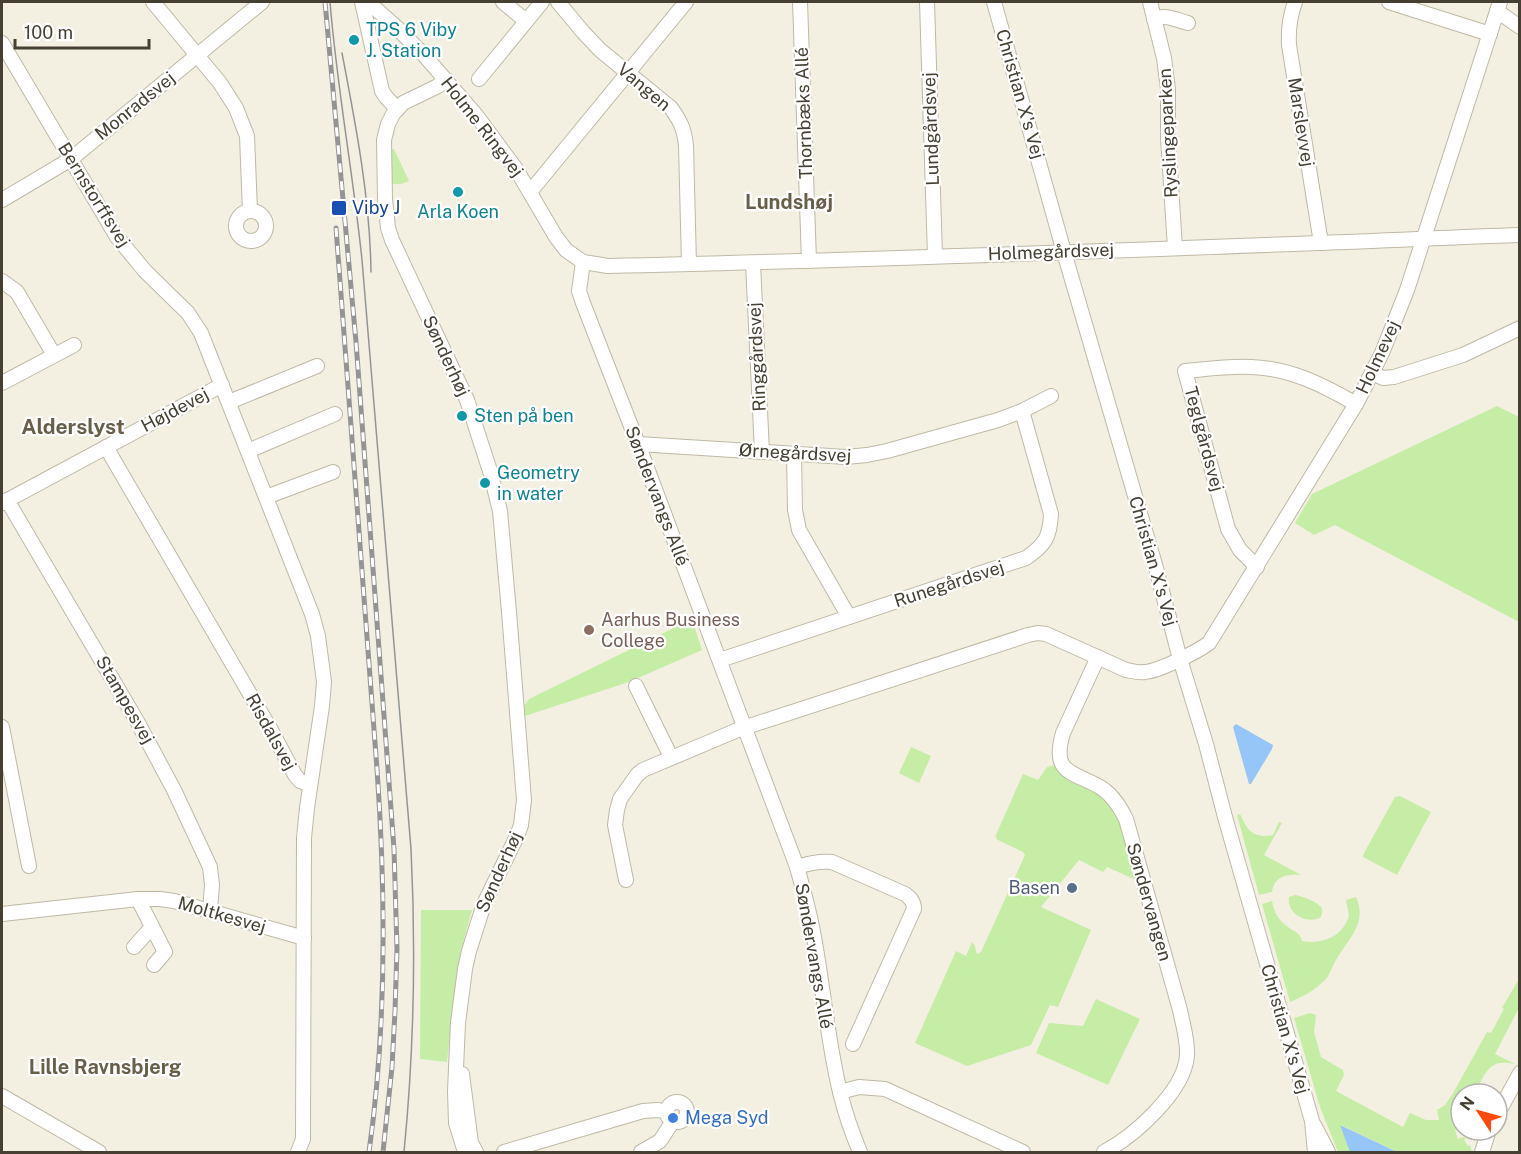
<svg xmlns="http://www.w3.org/2000/svg" width="1521" height="1154" viewBox="0 0 1521 1154" font-family="'Public Sans',sans-serif">
  <style>
    .green { fill: #c6eda5 }
    .water { fill: #96c6f8 }
    .lines { fill: none; stroke-linecap: round; stroke-linejoin: round }
    .minor-casing { stroke: #bfb9a4; stroke-width: 16 }
    .minor { stroke: #fff; stroke-width: 14 }
    .tram { stroke: #949494; stroke-width: 1.5 }
    .rail-casing { stroke: #949494; stroke-width: 5 }
    .rail { stroke: #fff; stroke-width: 3; stroke-dasharray: 9; stroke-linecap: butt }
    .culture-dot { fill: #0f9aa8; stroke: #fff; stroke-width: 2 }
    .transit-dot { fill: #1a4fb4; stroke: #fff; stroke-width: 2 }
    .education-dot { fill: #8d6e63; stroke: #fff; stroke-width: 2 }
    .service-dot { fill: #5c6f8a; stroke: #fff; stroke-width: 2 }
    .shop-dot { fill: #3f7fe0; stroke: #fff; stroke-width: 2 }
    .labels { text-anchor: middle; stroke-width: 4.5; stroke-linejoin: round; paint-order: stroke }
    .culture-label { font-size: 18px; fill: #0d838f; stroke: #fff; text-anchor: start }
    .street-label { font-size: 18px; fill: #454032; stroke: #fff }
    .transit-label { font-size: 18px; fill: #164399; stroke: #fff; text-anchor: start }
    .education-label { font-size: 18px; fill: #785e54; stroke: #fff; text-anchor: start }
    .service-label { font-size: 18px; fill: #4e5e75; stroke: #fff; text-anchor: end }
    .shop-label { font-size: 18px; fill: #366cbe; stroke: #fff; text-anchor: start }
    .neighbourhood-label { font-size: 20px; font-weight: bold; fill: #695f48; stroke: #fff }
    .quarter-label { font-size: 21px; font-weight: bold; fill: #695f48; stroke: #fff }
  </style>
  <rect width="100%" height="100%" fill="#f3f0e2"/>
  <g class="green">
    <path d="M394,149l15,32 -8,3h-13v-34z"/>
    <path d="M1497,406l22,11v205l-184,-97 -21,10 -19,-12 17,-29z"/>
    <path d="M692,619l10,31 -73,32 -104,34 -1,-10 5,-7z"/>
    <path d="M911,747l20,9 -12,27 -20,-10z"/>
    <path d="M1055,765l40,25 21,22 20,68 -29,-13 -4,5 -24,-12 -38,47 50,23 -33,77 -8,-2 -19,40 -64,21 -52,-23 41,-92 10,5 6,-14 2,2 3,10 4,-2 44,-97 -2,-3 -27,-13 1,-2h-2l28,-63 15,6 9,-13z"/>
    <path d="M1400,796l31,16 -34,63 -34,-18v-2l32,-58z"/>
    <path d="M1240,814c7,16 13,25 33,21l6,-13 3,1 -18,32 37,20c-14,-1 -27,1 -29,17l-13,3 -22,-80z"/>
    <path d="M1295,895c7,1 20,6 25,11 4,4 2,6 1,11 -13,8 -35,-3 -32,-20z"/>
    <path d="M1356,897c12,26 -8,42 -20,63 -4,6 -6,15 -11,20 -10,10 -22,17 -35,22l-28,-98 10,-3c2,11 6,19 16,26 6,5 12,5 14,14 13,3 30,-1 39,-11 4,-4 6,-9 8,-14l-3,-16z"/>
    <path d="M421,910h51l-12,44 -7,51 -6,57 -27,-3z"/>
    <path d="M1519,979v29l-24,46 20,10c-27,-6 -29,9 -41,30h-13v31l-6,5 3,9 6,-2 2,1 -2,2 4,6 2,-1 2,7h-75l-56,-27 9,27h-12l-18,-45 -26,-89 16,-5 6,2 -2,17 7,25 22,13 1,5 -8,16 67,36 7,-14 16,7h13l-2,-10 8,-5 7,-10 35,-63 4,1 13,-24 -2,-1z"/>
    <path d="M1096,999l44,20 -32,66 -72,-32 13,-30 34,3z"/>
  </g>
  <g class="water">
    <path d="M1236,724l37,21 -1,4 -21,35h-2l-16,-57z"/>
    <path d="M1340,1125l57,27h-47z"/>
  </g>
  <g class="lines">
    <defs>
      <g id="minor">
        <path d="M153,2l67,81 16,25 11,28 3,75"/>
        <path d="M362,2l20,89 4,6 11,12"/>
        <path d="M368,2l26,23 30,30 52,60 40,54 40,68 10,13 17,12 25,4c237,-5 474,-14 710,-23 67,-2 134,-6 202,-8"/>
        <path d="M503,2l23,19"/>
        <path d="M558,2l25,30 17,18 71,58c10,14 13,21 15,37l3,119"/>
        <path d="M800,2l9,259"/>
        <path d="M927,2l8,254"/>
        <path d="M994,2l70,250 92,316 24,91 26,85 19,73 87,304 3,31"/>
        <path d="M1150,2l14,56 4,31v49l7,110"/>
        <path d="M1295,2c-5,14 -7,27 -6,43l32,198"/>
        <path d="M1389,2l101,32"/>
        <path d="M1497,11l23,16"/>
        <path d="M1154,19c12,-5 22,1 34,4"/>
        <path d="M2,43l115,194 28,34 43,42 13,20 111,281 6,22 6,46 -2,24 -15,102 -3,30 -1,301 -5,13"/>
        <path d="M479,79l63,-77"/>
        <path d="M447,80l-11,7 -33,16 -10,11 -5,10 -4,16 1,59 3,29 4,12 75,160 23,71 10,40 9,101 15,188 -3,25 -4,11 -33,68 -15,47 -4,18 -7,54 -3,68 1,32 9,29"/>
        <path d="M530,192l156,-190"/>
        <path d="M2,200l69,-41 191,-157"/>
        <circle cx="251" cy="226" r="15"/>
        <path d="M583,262l-4,29 4,12 55,141 159,423c7,25 14,50 18,76 9,50 13,100 25,149 5,21 12,41 20,60"/>
        <path d="M753,263l9,189"/>
        <path d="M2,281l15,11 37,63"/>
        <path d="M1372,373l11,5 11,-1 69,-22 57,-27"/>
        <path d="M2,383l72,-38"/>
        <path d="M229,402l88,-36"/>
        <path d="M638,444l208,13 21,-2 20,-4 111,-31 24,-9 29,-15"/>
        <path d="M106,447l165,283 24,45 5,6 10,3"/>
        <path d="M248,451l87,-37"/>
        <path d="M794,454l1,56 4,20 50,87"/>
        <path d="M266,497l67,-25"/>
        <path d="M7,500l130,221 37,69 36,77 2,18 -2,26"/>
        <path d="M2,503l220,-118"/>
        <path d="M1257,567l-17,-17 -12,-21 -43,-158c22,-2 44,-5 66,-4 39,1 72,18 105,37"/>
        <path d="M1098,657l-35,76c-13,44 13,38 40,56 11,8 17,18 23,30l54,191c3,15 8,31 7,46 -3,36 -53,80 -83,96"/>
        <path d="M720,660l306,-102c19,-13 24,-21 25,-44l-29,-103"/>
        <path d="M636,686l35,71"/>
        <path d="M2,727l27,139"/>
        <path d="M797,867c12,-4 22,-6 35,-5l73,32c5,4 9,7 9,15l-61,135"/>
        <path d="M626,880l-11,-55 2,-15 3,-11 17,-24 6,-5 97,-41 288,-94 10,-2 8,1 80,36c6,1 13,3 19,2 14,-1 52,-20 64,-29l147,-239 26,-51 25,-63 93,-288"/>
        <path d="M138,899l27,53 -11,13"/>
        <path d="M2,914l136,-15h22l14,2 130,37"/>
        <path d="M134,947l18,-20"/>
        <path d="M462,1074l9,69 5,9"/>
        <path d="M840,1092l19,-5 26,2 138,63"/>
        <path d="M2,1096l97,56"/>
        <circle cx="677" cy="1112" r="10"/>
        <path d="M1497,1115l23,-42"/>
        <path d="M1314,1125l14,27"/>
        <path d="M504,1152l139,-41 15,-1 9,2"/>
        <path d="M641,1152l19,-11 13,-20"/>
        <path d="M1482,1152l7,-22"/>
      </g>
    </defs>
    <use href="#minor" class="minor-casing"/>
    <use href="#minor" class="minor"/>
    <g class="tram">
      <path d="M330,2c7,86 23,171 32,258l49,589c5,101 3,202 -7,303"/>
      <path d="M342,53c14,73 28,145 29,219"/>
    </g>
    <defs>
      <g id="rail">
        <path d="M325,2l31,340 38,507 3,100 -2,62 -3,56 -9,85"/>
        <path d="M336,228l41,541c9,128 10,256 -8,383"/>
      </g>
    </defs>
    <use href="#rail" class="rail-casing"/>
    <use href="#rail" class="rail"/>
  </g>
  <g class="culture-dot">
    <circle cx="354" cy="40" r="6"/>
    <circle cx="458" cy="192" r="6"/>
    <circle cx="462" cy="416" r="6"/>
    <circle cx="485" cy="483" r="6"/>
  </g>
  <rect class="transit-dot" x="331" y="200" width="16" height="16" rx="3"/>
  <circle class="education-dot" cx="589" cy="630" r="6"/>
  <circle class="service-dot" cx="1072" cy="888" r="6"/>
  <circle class="shop-dot" cx="673" cy="1118" r="6"/>
  <g class="labels">
    <g class="culture-label">
      <text x="366" y="36">TPS 6 Viby<tspan x="366" dy="21">J. Station</tspan></text>
      <text x="458" y="218" text-anchor="middle">Arla Koen</text>
      <text x="474" y="422">Sten på ben</text>
      <text x="497" y="479">Geometry<tspan x="497" dy="21">in water</tspan></text>
    </g>
    <g class="street-label">
      <text transform="translate(644 87) rotate(40)" y="6">Vangen</text>
      <text transform="translate(1020 94) rotate(74)" y="6">Christian X's Vej</text>
      <text transform="translate(135 106) rotate(-39)" y="6">Monradsvej</text>
      <text transform="translate(804 113) rotate(-92)" y="6">Thornbæks Allé</text>
      <text transform="translate(1301 122) rotate(81)" y="6">Marslevvej</text>
      <text transform="translate(482 127) rotate(52)" y="6">Holme Ringvej</text>
      <text transform="translate(931 129) rotate(-92)" y="6">Lundgårdsvej</text>
      <text transform="translate(1168 133) rotate(-93)" y="6">Ryslingeparken</text>
      <text transform="translate(94 195) rotate(58)" y="6">Bernstorffsvej</text>
      <text transform="translate(1051 252) rotate(-2)" y="6">Holmegårdsvej</text>
      <text transform="translate(446 356) rotate(65)" y="6">Sønderhøj</text>
      <text transform="translate(757 357) rotate(-93)" y="6">Ringgårdsvej</text>
      <text transform="translate(1378 357) rotate(-65)" y="6">Holmevej</text>
      <text transform="translate(175 410) rotate(-28)" y="6">Højdevej</text>
      <text transform="translate(1204 439) rotate(75)" y="6">Teglgårdsvej</text>
      <text transform="translate(795 453) rotate(3)" y="6">Ørnegårdsvej</text>
      <text transform="translate(657 496) rotate(69)" y="6">Søndervangs Allé</text>
      <text transform="translate(1153 561) rotate(74)" y="6">Christian X's Vej</text>
      <text transform="translate(949 584) rotate(-18)" y="6">Runegårdsvej</text>
      <text transform="translate(125 700) rotate(60)" y="6">Stampesvej</text>
      <text transform="translate(271 732) rotate(61)" y="6">Risdalsvej</text>
      <text transform="translate(499 872) rotate(-66)" y="6">Sønderhøj</text>
      <text transform="translate(1149 902) rotate(74)" y="6">Søndervangen</text>
      <text transform="translate(222 915) rotate(16)" y="6">Moltkesvej</text>
      <text transform="translate(814 956) rotate(80)" y="6">Søndervangs Allé</text>
      <text transform="translate(1285 1029) rotate(74)" y="6">Christian X's Vej</text>
    </g>
    <g class="transit-label">
      <text x="352" y="214">Viby J</text>
    </g>
    <g class="education-label">
      <text x="601" y="626">Aarhus Business<tspan x="601" dy="21">College</tspan></text>
    </g>
    <g class="service-label">
      <text x="1060" y="894">Basen</text>
    </g>
    <g class="shop-label">
      <text x="685" y="1124">Mega Syd</text>
    </g>
    <g class="neighbourhood-label">
      <text x="789" y="209">Lundshøj</text>
      <text x="105" y="1074">Lille Ravnsbjerg</text>
    </g>
    <g class="quarter-label">
      <text x="73" y="434">Alderslyst</text>
    </g>
  </g>
  <rect width="1521" height="1154" fill="none" stroke="#454032" stroke-width="6"/>
  <g transform="translate(1479 1112) rotate(306)"><circle r="28" fill="#ffffff" stroke="#b5b3ad" stroke-width="1.5"/>
  <path d="M0-4.5L10 22L0 15L-10 22Z" fill="#ff4a0d"/>
  <text y="-9" font-size="16" font-weight="bold" text-anchor="middle" fill="#454032">N</text>
  </g>
  <path d="M15 39v9h134v-9" fill="none" stroke="#454032" stroke-width="3"/>
  <text x="24" y="39" font-size="18" fill="#454032" stroke="#ffffff" stroke-width="4.5" paint-order="stroke">100 m</text>
</svg>
